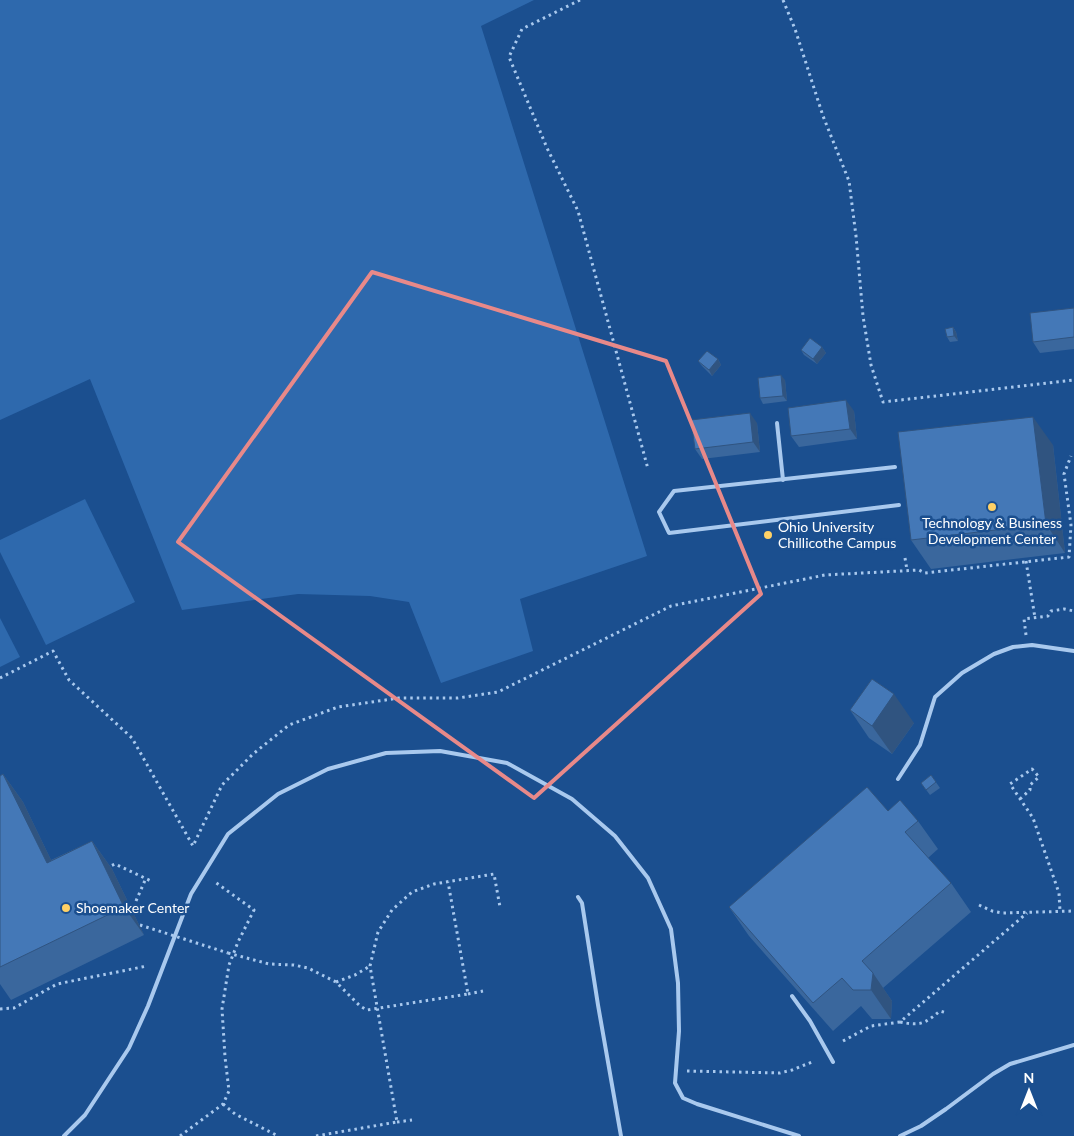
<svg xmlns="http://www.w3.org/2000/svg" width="1074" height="1136" viewBox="0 0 1074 1136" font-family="Lato,sans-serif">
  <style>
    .green { fill: #2e69ad }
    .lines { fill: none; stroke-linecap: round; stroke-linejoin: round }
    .path { stroke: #a9c9ee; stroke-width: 3; stroke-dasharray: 2.5 4; stroke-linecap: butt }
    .service { stroke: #a9c9ee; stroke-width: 4 }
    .path-bridge { stroke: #a9c9ee; stroke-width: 3; stroke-dasharray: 2.5 4; stroke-linecap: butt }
    .wall { fill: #3a679d }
    .shaded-wall { fill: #305480 }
    .building { fill: #4478b7; stroke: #305480 }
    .marked { fill: none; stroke: #e88989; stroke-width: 4; stroke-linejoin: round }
    .poi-dot { fill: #ffd166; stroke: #1b4f8f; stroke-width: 2 }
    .labels { text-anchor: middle; stroke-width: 5; stroke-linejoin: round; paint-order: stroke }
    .poi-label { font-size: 14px; fill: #fff; stroke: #1b4f8f; text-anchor: start }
  </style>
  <rect width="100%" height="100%" fill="#1b4f8f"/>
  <g class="green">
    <path d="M0,0h534l-53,26 166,530 -127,43 13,52 -92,32 -32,-81 -39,-6 -72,-2 -116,16 -92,-231 -90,41z"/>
    <path d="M85,499l50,103 -89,43 -46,-93v-12z"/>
    <path d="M0,618l20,39 -20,10z"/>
  </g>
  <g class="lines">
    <g class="path">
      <path d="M580,0l-58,29 -13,28 38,91 31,63 70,258"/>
      <path d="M783,0l12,29 28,87 26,65 7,55 7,80 8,49 12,37 191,-22"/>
      <path d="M905,558l2,12"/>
      <path d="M1026,561l9,57"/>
      <path d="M1026,635l-2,-16 24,-3 3,-5 13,-2 10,2"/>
      <path d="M0,678l53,-27 16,29 63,58 61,108 29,-61 31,-31 36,-29 49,-18 61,-9h59l40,-6 173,-86 154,-31 94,-5 6,3 144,-16 2,-32 -7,-51 7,-18"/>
      <path d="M1020,799l10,-9v-5l9,-8 -7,-8 -22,15 23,34 26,75 1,18"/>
      <path d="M106,868l9,-4 36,17"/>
      <path d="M136,901l10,-23"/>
      <path d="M979,905l13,6 10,2 72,-2"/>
      <path d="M228,953l41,11 25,1 14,3 28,14 24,24 7,4 101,-16 -20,-112"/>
      <path d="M336,982l19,-7 15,-9"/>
      <path d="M468,994l15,-3"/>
      <path d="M0,1009l14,-1 43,-24 90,-18"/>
      <path d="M900,1022c21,4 24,2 40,-11l7,2"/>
      <path d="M843,1041l28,-15 29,-4 127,-109"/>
      <path d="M687,1071l93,2 12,-3 20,-8"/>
      <path d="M223,1104l12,10 43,22"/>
      <path d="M397,1122l15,-2"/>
      <path d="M180,1136l43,-32 6,-13 -4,-34 -3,-48 7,-44 9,-23 16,-32 -39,-28"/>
      <path d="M316,1136l81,-14 -27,-156 8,-34 14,-22 20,-18 22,-8 60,-10 6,33"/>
    </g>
    <g class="service">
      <path d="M777,423l6,57"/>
      <path d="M895,467l-221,24 -15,21 10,21 230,-28"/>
      <path d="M898,779l22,-34 15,-48 27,-24 32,-19 19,-7 19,-2 42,6"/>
      <path d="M578,897l4,6 16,102 23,131"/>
      <path d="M792,996l18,25 23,41"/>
      <path d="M64,1136l21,-21 44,-67 19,-42 43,-112 37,-60 50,-40 50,-25 58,-16 54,-2 67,12 65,36 43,37 33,42 23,51 7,54 1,48 -4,52 8,15 14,6 102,32"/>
      <path d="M900,1136l21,-10 25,-17 47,-35 17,-10 64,-19"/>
    </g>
    <path class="path-bridge" d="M140,925l88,28"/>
  </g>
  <g class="wall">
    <path d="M1074,308v41l-34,4 -7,-11z"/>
    <path d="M953,327l3,5 2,9 -8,1 -3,-5z"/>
    <path d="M822,347l4,6 -9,11 -13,-9 -3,-5z"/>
    <path d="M718,359l3,6 -9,11 -10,-10 -4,-5z"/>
    <path d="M785,380l2,21 -24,3 -3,-6z"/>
    <path d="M854,411l3,28 -58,8 -8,-11z"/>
    <path d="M757,423l3,29 -58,7 -7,-10z"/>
    <path d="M1053,445l12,108 -134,16 -20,-29z"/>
    <path d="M850,710l64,13 -22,31 -23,-16z"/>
    <path d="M3,774l20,28 28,58 41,-19 20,28 32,66 -133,65 -11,-16v-208z"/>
    <path d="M931,775l9,13 -10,7 -9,-12z"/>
    <path d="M888,811l30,10 20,28 -10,9 23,25 20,29 -88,76 9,13 -1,18h-19l-11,-13 -28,25 -84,-95 -20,-29z"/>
  </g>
  <g class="shaded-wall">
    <path d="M953,327l3,5 2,9 -4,-5z"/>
    <path d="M822,347l4,6 -9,11 -4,-5z"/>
    <path d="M718,359l3,6 -9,11 -3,-6z"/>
    <path d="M781,375l4,5 2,21 -4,-5z"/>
    <path d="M846,400l8,11 3,28 -7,-10z"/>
    <path d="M750,413l7,10 3,29 -7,-10z"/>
    <path d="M1033,417l20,28 12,108 -19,-29z"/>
    <path d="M894,694l20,29 -22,31 -20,-28z"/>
    <path d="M3,774l20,28 43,89 -19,-28z"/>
    <path d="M92,841l20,28 32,66 -20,-28z"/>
    <path d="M873,973l19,28 -1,18 -20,-29z"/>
  </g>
  <g class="building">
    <path d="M1074,308v29l-41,5 -3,-29z"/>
    <path d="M953,327l1,9 -7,1 -2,-8z"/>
    <path d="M810,338l12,9 -9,12 -12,-9z"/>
    <path d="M707,351l11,8 -9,11 -11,-9z"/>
    <path d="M781,375l2,21 -23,2 -2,-20z"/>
    <path d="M846,400l4,29 -59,7 -3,-28z"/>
    <path d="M750,413l3,29 -58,7 -4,-29z"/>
    <path d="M1033,417l13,107 -135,16 -13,-108z"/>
    <path d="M872,679l22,15 -22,32 -22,-16z"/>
    <path d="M3,774l44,89 45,-22 32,66 -124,60v-191z"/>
    <path d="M931,775l5,7 -10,8 -5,-7z"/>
    <path d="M867,787l21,24 12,-11 18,21 -13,11 46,51 -89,78 11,12 -2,17h-18l-11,-12 -29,25 -84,-96z"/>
  </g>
  <path class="marked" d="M372,272l294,89 95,233 -227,204 -356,-256z"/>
  <g class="poi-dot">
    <circle cx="992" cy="507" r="5"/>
    <circle cx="768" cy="535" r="5"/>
    <circle cx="66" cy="908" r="5"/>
  </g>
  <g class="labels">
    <g class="poi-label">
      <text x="992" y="528" text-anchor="middle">Technology &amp; Business<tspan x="992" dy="16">Development Center</tspan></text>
      <text x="778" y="532">Ohio University<tspan x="778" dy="16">Chillicothe Campus</tspan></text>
      <text x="76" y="913">Shoemaker Center</text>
    </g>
  </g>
  <g transform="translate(1029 1091)" stroke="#1b4f8f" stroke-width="4" paint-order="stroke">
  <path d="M0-4L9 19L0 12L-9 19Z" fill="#ffffff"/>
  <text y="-8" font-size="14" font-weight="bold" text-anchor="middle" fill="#ffffff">N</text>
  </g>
</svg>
